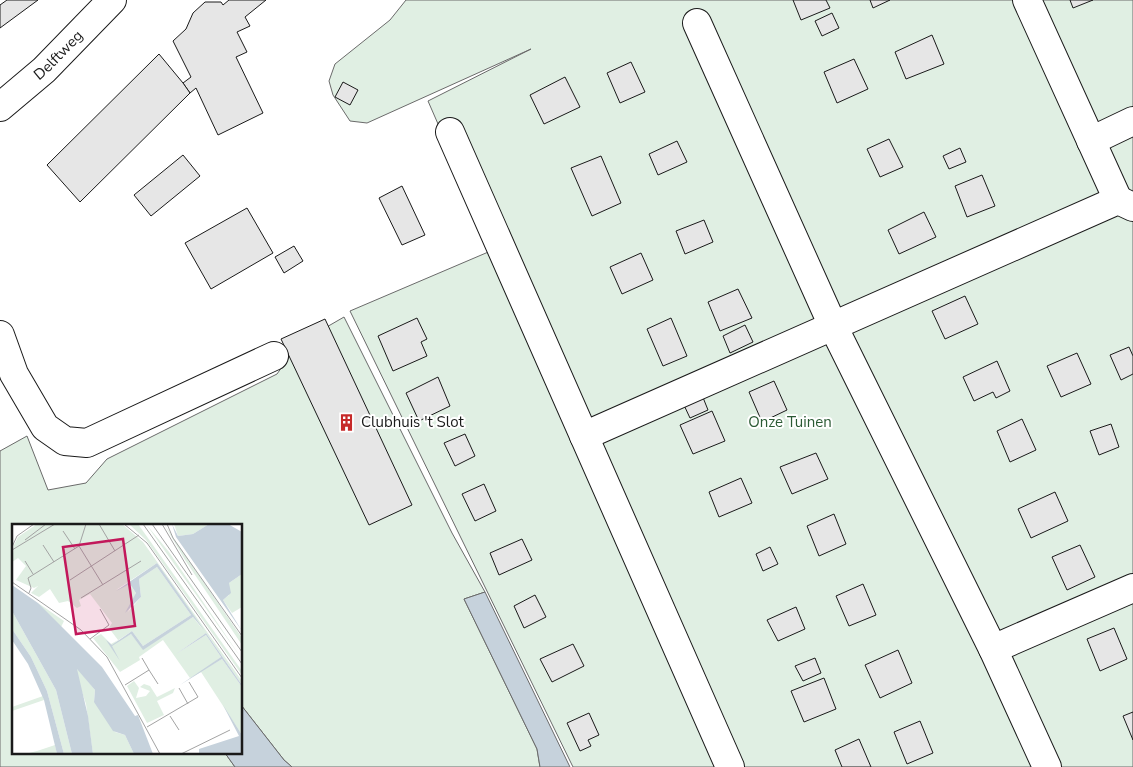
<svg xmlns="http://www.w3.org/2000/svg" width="1133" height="767" viewBox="0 0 1133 767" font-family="'Nunito Sans',sans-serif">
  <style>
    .green { fill: #e0efe3; stroke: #6a6a6a }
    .water { fill: #c6d2dc; stroke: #6a6a6a }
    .building { fill: #e6e6e6; stroke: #1a1a1a }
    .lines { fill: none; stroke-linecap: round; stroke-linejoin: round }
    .minor-casing { stroke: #1a1a1a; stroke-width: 30 }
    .minor { stroke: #fff; stroke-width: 28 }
    .labels { text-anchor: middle; stroke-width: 4; stroke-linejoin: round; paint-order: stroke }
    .street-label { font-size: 15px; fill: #1a1a1a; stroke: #fff }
    .poi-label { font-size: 15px; fill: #1a1a1a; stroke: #fff; text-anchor: start }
    .park-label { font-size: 15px; fill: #2b5a34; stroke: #fff }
    .inset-road { fill: none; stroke: #a3a3a3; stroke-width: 1 }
    .view { fill: #c2185b; fill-opacity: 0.15; stroke: #c2185b; stroke-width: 2.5 }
    .inset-edge { fill: none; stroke: #1a1a1a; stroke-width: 2.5 }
  </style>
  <rect width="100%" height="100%" fill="#fff"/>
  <g class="green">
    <path d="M406,0h727v767h-560l-223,-456 143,-61 -65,-149 103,-52 -164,74 -17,-2 -17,-26 -4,-14 6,-17 55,-44z"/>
    <path d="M344,317l108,216 33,59 -21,7 73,150 3,18h-248l-8,-7 -43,-55v-179h-227v227h211l10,14h-235v-316l27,-15 21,54 38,-7 21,-24 170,-85 22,-31z"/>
  </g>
  <g class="water">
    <path d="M485,592l85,175h-30l-3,-18 -73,-150z"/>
    <path d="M241,705l43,55 8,7h-57l-10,-14h16z"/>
  </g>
  <g class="building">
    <path d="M7,0h31l-38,28v-23z"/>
    <path d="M229,0h37l-21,17 5,9 -13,6 10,20 -11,5 27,56 -45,22 -22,-47 -6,5 -7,-10 8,-6 -18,-36 13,-12 7,-16 12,-11h16l2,3z"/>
    <path d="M793,0h33l4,8 -29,12z"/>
    <path d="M870,0h20l-17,8z"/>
    <path d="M1070,0h23l-20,8z"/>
    <path d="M832,13l7,15 -17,8 -7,-15z"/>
    <path d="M932,35l12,29 -38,15 -11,-27z"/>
    <path d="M159,54l24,29 7,10 -110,109 -33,-37z"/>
    <path d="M854,59l14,30 -31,14 -13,-31z"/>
    <path d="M631,62l14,30 -25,11 -13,-30z"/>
    <path d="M565,77l15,30 -36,17 -14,-29z"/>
    <path d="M343,82l15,8 -8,15 -15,-8z"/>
    <path d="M889,139l14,28 -23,10 -13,-28z"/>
    <path d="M677,141l10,21 -29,13 -9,-21z"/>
    <path d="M960,148l6,14 -17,7 -6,-13z"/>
    <path d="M183,155l17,21 -49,40 -17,-21z"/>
    <path d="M601,156l20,47 -29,13 -21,-48z"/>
    <path d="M982,175l13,31 -28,11 -12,-31z"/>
    <path d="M402,186l23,49 -23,10 -23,-47z"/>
    <path d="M247,208l26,45 -62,36 -26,-46z"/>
    <path d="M924,212l12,25 -37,17 -11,-24z"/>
    <path d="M704,220l9,22 -28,12 -9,-23z"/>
    <path d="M294,246l9,15 -19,12 -9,-16z"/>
    <path d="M641,253l12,27 -31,14 -12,-27z"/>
    <path d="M738,289l14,29 -32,13 -12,-29z"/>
    <path d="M965,296l13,28 -33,15 -13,-28z"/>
    <path d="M417,318l10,21 -6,3 6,14 -34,15 -15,-35z"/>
    <path d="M671,318l16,38 -24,10 -16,-37z"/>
    <path d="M325,319l87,186 -43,20 -88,-186z"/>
    <path d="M745,325l8,17 -23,11 -7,-17z"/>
    <path d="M1129,347l4,9v18l-12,6 -11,-25z"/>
    <path d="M1077,353l14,31 -30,13 -14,-31z"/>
    <path d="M997,361l13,30 -14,7 -3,-6 -19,9 -11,-24z"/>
    <path d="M438,377l12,29 -31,15 -13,-28z"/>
    <path d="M774,381l13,29 -25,12 -13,-30z"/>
    <path d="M702,395l6,15 -18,8 -7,-15z"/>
    <path d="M712,411l13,30 -32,13 -13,-29z"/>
    <path d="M1022,419l14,31 -26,12 -13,-31z"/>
    <path d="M1111,424l8,23 -20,8 -9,-24z"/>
    <path d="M465,434l10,22 -20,10 -11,-23z"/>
    <path d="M816,453l12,26 -36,15 -12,-27z"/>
    <path d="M741,478l11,25 -33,14 -10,-25z"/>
    <path d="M484,484l12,27 -21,10 -13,-27z"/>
    <path d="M1055,492l13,29 -37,17 -13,-29z"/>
    <path d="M834,514l12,30 -27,12 -12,-30z"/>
    <path d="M522,539l10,21 -33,15 -9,-22z"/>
    <path d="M1080,545l15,32 -28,13 -15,-33z"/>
    <path d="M770,547l8,17 -15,7 -7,-17z"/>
    <path d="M863,584l13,31 -27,11 -13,-30z"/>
    <path d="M535,595l11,22 -22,11 -10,-22z"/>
    <path d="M796,607l9,22 -27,12 -11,-21z"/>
    <path d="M1114,628l13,31 -27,12 -13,-32z"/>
    <path d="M573,644l11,22 -32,16 -12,-23z"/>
    <path d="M898,650l14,33 -32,15 -15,-33z"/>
    <path d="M815,658l6,15 -18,8 -8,-15z"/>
    <path d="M824,678l12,31 -32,13 -13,-31z"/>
    <path d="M1133,712v28l-10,-24z"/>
    <path d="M589,713l10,22 -11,5 3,6 -11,5 -13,-28z"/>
    <path d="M920,721l13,32 -26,11 -13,-32z"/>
    <path d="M859,739l12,28h-29l-7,-17z"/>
  </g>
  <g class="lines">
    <defs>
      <g id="minor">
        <path d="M1027,0l91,200"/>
        <path d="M697,23l136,303 160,323 54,118"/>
        <path id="s1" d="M0,107l44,-37 68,-70"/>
        <path d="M450,132l280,635"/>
        <path d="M1091,141l42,-20"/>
        <path d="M0,335l14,39 31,53 20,14 22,2 187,-87"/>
        <path d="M584,436l534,-236 15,7"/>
        <path d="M993,649l140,-61"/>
      </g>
    </defs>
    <use href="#minor" class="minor-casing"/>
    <use href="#minor" class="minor"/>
  </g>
  <defs>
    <symbol id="building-bare" viewBox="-9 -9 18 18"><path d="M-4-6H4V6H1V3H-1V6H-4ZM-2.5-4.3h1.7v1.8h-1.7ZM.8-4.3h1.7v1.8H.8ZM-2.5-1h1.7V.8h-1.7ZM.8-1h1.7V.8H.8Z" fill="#c62828" stroke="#fff" stroke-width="2.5" paint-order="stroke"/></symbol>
  </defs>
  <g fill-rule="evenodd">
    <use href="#building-bare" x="334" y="410" width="25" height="25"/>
  </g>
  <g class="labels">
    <g class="street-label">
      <text dy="5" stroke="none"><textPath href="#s1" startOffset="78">Delftweg</textPath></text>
    </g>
    <g class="poi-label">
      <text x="361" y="427">Clubhuis 't Slot</text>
    </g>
    <g class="park-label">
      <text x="790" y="427">Onze Tuinen</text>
    </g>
  </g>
  <g transform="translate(12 524)">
    <rect width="230" height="230" fill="#fff"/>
    <path d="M25,0h85l21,18 99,139v4l-36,-52 -30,21 30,-19 15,22 -16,12 17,-10 20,28v48l-41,-63 -11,6 -27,-38 -24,17 1,3 -20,12 -27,-34 8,-4 10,10 7,-4 -9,-12 3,-5 -22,-29 -11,6 2,6 -4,2 -9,-7 -9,2 -9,-14 -11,8 -8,-4 7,-7 -4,2 -18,-8 10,-14 -8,-8 -6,4 2,-17 4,-8zM145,39l46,67 -10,-13 -50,32 -12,-15 -17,9 18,-12 11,15 48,-31 -34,-48 -18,12 2,18 -13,15 8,-19 -6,-9 -14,6zM117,0h9l104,147v4l-96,-135zM134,0l23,28 73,107 -75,-105zM152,0l78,114v7l-57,-85zM162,0h35l-16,10 -15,2zM230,50v33l-10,6 -9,-13 6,-5v-12zM26,79l26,18 -3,6 -15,-13zM0,87l44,79 16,64h-8l-17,-63 -16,-34 -19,-28zM66,145l17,21 -1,11 21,31 10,3 9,19h-41l-7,-50 -11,-33zM122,157l5,7 -3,10 10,-2 4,-5 -10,-4 4,-3 6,2 7,11 18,-9 -2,5 -16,8 7,14 -17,8 -20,-37zM31,172l1,4 -32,11v-4zM43,221l2,9h-32l12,-3z" fill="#e0efe3" fill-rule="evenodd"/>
    <path d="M160,0l6,12 15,-2 16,-10h19l14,8v42l-13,9 2,10 -8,7 19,31 -66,-94zM145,39l47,67 -11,-13 -50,33 -12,-16 -19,12 8,15 -14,-21 6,5 20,-14 11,15 48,-31 -34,-48 -18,12 2,18 -16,16 11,-20 -6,-9 -14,7zM0,61l26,18 64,64 33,49 3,-1 15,39h-19l-9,-19 -12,-4 -19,-29 1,-12 -18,-21 11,47 5,38h-21l-16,-64 -44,-79zM0,105l19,28 16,34 17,63h-7l-13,-54 -16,-36 -16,-24zM194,109l36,52v2l-20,-28 -42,26 41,-28 -15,-22 -30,19zM211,181l19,30v19h-43v-5l40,-13z" fill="#c6d2dc"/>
    <path class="inset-road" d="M74,0l-7,22 24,39M87,0l16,27M112,0l23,19 95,135M131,0l99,140M140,0l90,128M150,0l30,51M155,0l6,14 69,98M51,7l12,18M13,16l21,-16M31,21l11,17M0,23l5,-11 17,-12M0,26l43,-26M13,37l8,13M58,56l69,-45M0,58l69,48 26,27 53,97M17,69l2,-5 -3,-10 51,-32M69,74l60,-37M78,115l19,-14 -9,-16M137,146l9,14M113,161l24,-15 -7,-12M167,164l9,16M158,192l9,14M135,203l51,-30 -9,-15M169,230l49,-24"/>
    <path class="view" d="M111,15l12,87 -59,8 -13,-87z"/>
    <rect width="230" height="230" class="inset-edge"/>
  </g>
</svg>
